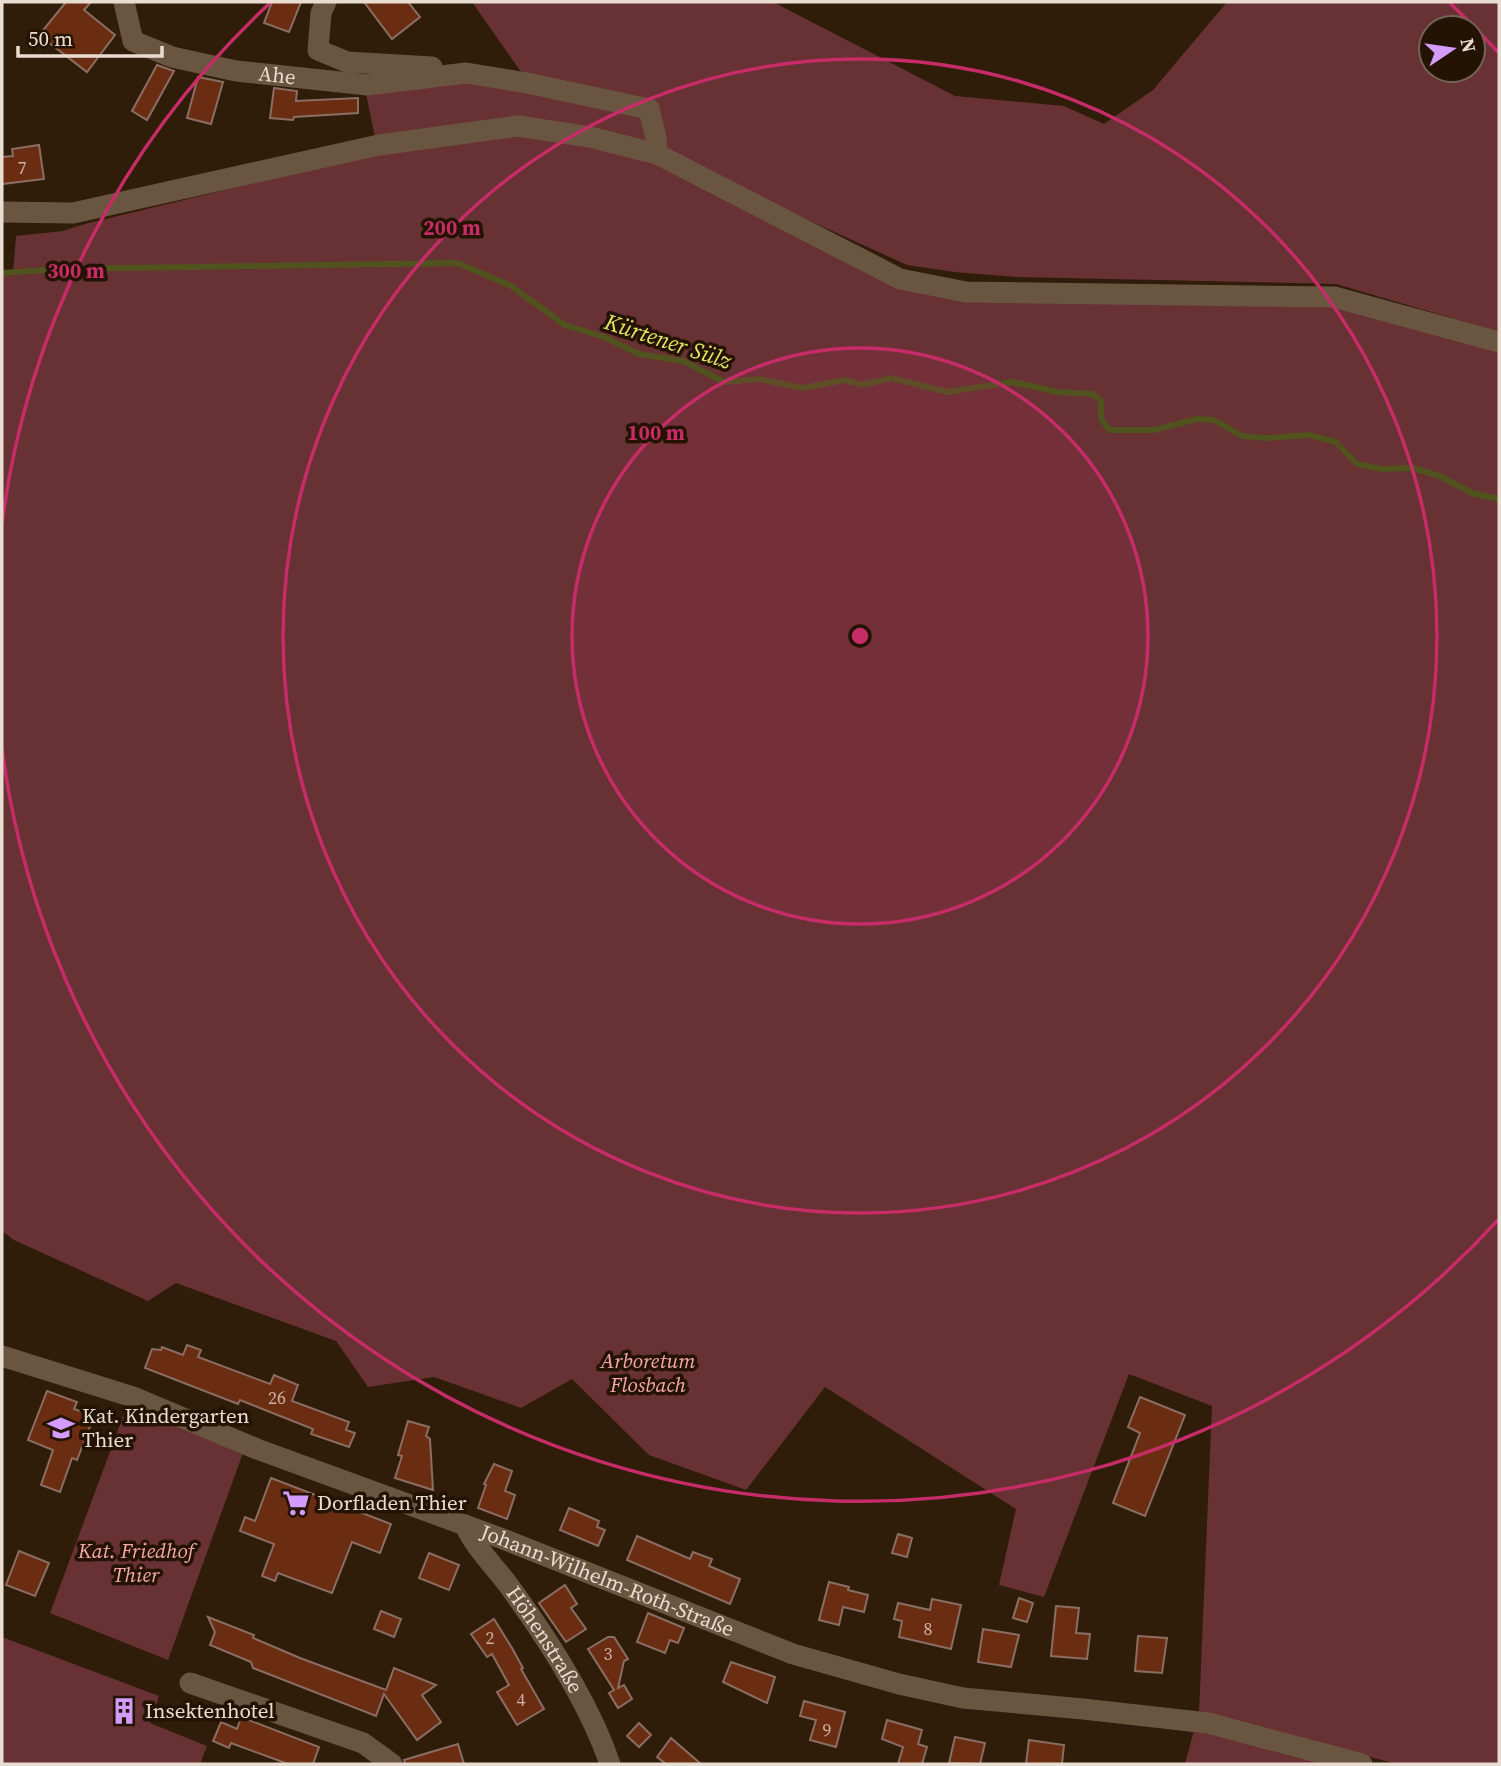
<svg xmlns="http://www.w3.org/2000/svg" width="1501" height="1766" viewBox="0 0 1501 1766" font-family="'Source Serif 4',serif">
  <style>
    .green { fill: #683133; fill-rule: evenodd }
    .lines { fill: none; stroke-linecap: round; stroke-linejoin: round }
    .stream { stroke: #51531f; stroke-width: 6 }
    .building { fill: #6b2d12; stroke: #8b6e63; stroke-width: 2 }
    .street { stroke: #6a5541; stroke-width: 21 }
    .secondary { stroke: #6a5541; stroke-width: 21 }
    .ring { fill: none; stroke: #c62c67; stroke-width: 3.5 }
    .labels { text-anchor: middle; stroke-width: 7; stroke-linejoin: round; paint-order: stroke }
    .number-label { font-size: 18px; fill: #cab1a2 }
    .street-label { font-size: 21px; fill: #e9ddd2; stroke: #241303 }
    .park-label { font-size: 21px; font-style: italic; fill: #f4a7a8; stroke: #241303 }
    .poi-label { font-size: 21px; fill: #e9ddd2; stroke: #241303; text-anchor: start }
    .water-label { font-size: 23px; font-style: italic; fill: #e1e462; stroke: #241303 }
    .centre { fill: #c62c67; stroke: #241303; stroke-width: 3.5 }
    .ring-label { font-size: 21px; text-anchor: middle; font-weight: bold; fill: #c62c67; stroke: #241303; stroke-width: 7; stroke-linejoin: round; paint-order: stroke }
  </style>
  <rect width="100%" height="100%" fill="#2f1d0a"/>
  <g class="green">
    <path d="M472,2h301l182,94 109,10 40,18 49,-34 74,-88h272v330l-163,-48 -319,-7 -63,-5 -47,-7 -248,-113 -8,-42 -125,-31zM1431,28h42v42h-42z"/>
    <path d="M465,78l181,33 8,38 -61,-15 -217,8 -11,-53z"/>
    <path d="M518,129l137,27 245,128 432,20 167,43v1417h-102l-198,-51 13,-307 -83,-32 -85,223 -45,-12 17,-76 -191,-122 -79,103 -97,-35 -77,-76 -51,29 -87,-31 -66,10 -32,-46 -160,-58 -28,18 -134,-61 -12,-9v-961l11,3 3,-37 47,-5 18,-6 301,-73z"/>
    <path d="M127,1406l116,47 -75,207 -118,-47z"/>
    <path d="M2,1637l157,59 -9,27 57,23 -7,18h-198z"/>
    <path d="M1194,1730l131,34h-140z"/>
  </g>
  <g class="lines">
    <path class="stream" d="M2,273l57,-4 399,-6 53,23 54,39 39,12 35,17 44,7 41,21 35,-3 44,9 42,-8 17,5 29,-7 56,14 66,-10 44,10 35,2 9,7v18l9,11h44l43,-11 17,1 28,16 23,2 44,-3 27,7 21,22 25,5 31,-1 27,8 32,17 27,6"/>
  </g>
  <g class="building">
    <path d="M66,2h25l-7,8 31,25 -28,37 -48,-37z"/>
    <path d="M272,2h29l-12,30 -25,-9z"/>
    <path d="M364,2h44l12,15 -28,22z"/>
    <path d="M157,65l17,6 -27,49 -15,-9z"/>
    <path d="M198,77l25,5 -12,42 -24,-6z"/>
    <path d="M274,88l23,3 -1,10 62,-3v15l-64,4 -1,3 -23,-2z"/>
    <path d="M39,145l5,34 -42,5v-27l11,-1 -1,-7z"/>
    <path d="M187,1345l14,5 -3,7 72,27 4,-9 24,10 -6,16 57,21 -3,8 9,3 -6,14 -38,-13 2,-5 -73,-29 -2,4 -93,-36 7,-19 9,1 1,-3 21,8z"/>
    <path d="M47,1391l30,11 -3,7 20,7 -17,44 -5,-2 -12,34 -19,-7 12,-35 -25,-10z"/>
    <path d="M1140,1397l45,18 -40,101 -32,-13 27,-70 -12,-6z"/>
    <path d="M408,1421l21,6 -3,9 4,3 3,51 -38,-12 7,-22 -4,-1z"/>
    <path d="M494,1464l18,7 -7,20 10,4 -8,24 -29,-11 8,-23 -2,-1z"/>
    <path d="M271,1478l120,46 -11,29 -28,-11 -20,51 -54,-20 -3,8 -13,-5 12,-32 -34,-13 5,-14 10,4z"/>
    <path d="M569,1508l30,13 -2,6 8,3 -7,16 -38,-16z"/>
    <path d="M898,1534l14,4 -5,19 -15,-4z"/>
    <path d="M637,1536l53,23 3,-7 19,7 -3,7 31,13 -10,25 -103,-44z"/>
    <path d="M19,1551l30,12 -14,33 -29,-11z"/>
    <path d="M429,1553l30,12 -10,25 -30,-12z"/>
    <path d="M829,1582l20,5 -1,3 20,5 -4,17 -21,-5 -4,18 -20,-5z"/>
    <path d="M565,1585l12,19 -6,4 15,21 -20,13 -27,-39z"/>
    <path d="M1019,1598l14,5 -6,19 -14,-4z"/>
    <path d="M932,1599l29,6 -10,44 -52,-12 3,-16 -8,-2 4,-16 32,7z"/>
    <path d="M1056,1606l23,2 -3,25 14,1 -3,25 -36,-3z"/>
    <path d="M381,1611l20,8 -7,18 -20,-8z"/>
    <path d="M648,1613l36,15 -6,15 -8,-3 -5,13 -28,-11z"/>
    <path d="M208,1617l46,18 -1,3 47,20 86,32 8,-22 42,17 -14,10 19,27 -24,18 -33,-46 -8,22 -123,-48 -2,-6 -41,-17 5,-13z"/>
    <path d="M494,1619l18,29 11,20 -2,1 23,40 -27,16 -20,-33 12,-7 -17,-31 -5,3 -16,-23z"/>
    <path d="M983,1629l36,6 -8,32 -33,-5z"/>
    <path d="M1138,1636l29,2 -5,35 -27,-2z"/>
    <path d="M608,1637h6l14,22 -4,2 -6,27 6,-3 8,14 -14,9 -9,-15 5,-3 -26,-41z"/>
    <path d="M731,1662l44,15 -8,26 -44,-21z"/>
    <path d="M804,1701l41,11 -9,35 -26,-7 6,-20 -16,-4z"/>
    <path d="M241,1717l78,30 -6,17h-25l-57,-21 -2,5 -16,-7 8,-19 16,7z"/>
    <path d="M887,1720l35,10 -4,14 9,3 -5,17h-24l5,-17 -21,-8z"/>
    <path d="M639,1723l12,12 -12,12 -12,-11z"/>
    <path d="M955,1737l30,6 -5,21 -31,-1z"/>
    <path d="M671,1738l30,26h-35l-9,-7z"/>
    <path d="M1029,1740l35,5 -2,19h-36z"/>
    <path d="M458,1744l6,20h-59l-1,-4z"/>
  </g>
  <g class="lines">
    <g class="street">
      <path id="s1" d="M124,2l9,39 39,16 64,14 132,14 98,-12 61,10 122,26 7,29 1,16"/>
      <path d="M326,2l-5,11 -3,37 29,12 85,5"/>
      <path id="s2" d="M2,1356l131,41 124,52 246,90 290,115 106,30 64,14 120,11 125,14 154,41"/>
      <path id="s3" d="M465,1525c10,24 32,43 47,65 37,51 78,115 98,174"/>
      <path d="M190,1683l173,60 29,21"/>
    </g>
    <path class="secondary" d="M2,212l71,1 306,-68 139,-19 72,11 67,17 243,125 66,13 368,5 165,45"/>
  </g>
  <circle cx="860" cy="636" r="288" fill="#c62c67" fill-opacity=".12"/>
  <g class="ring">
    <circle cx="860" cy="636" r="288"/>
    <circle cx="860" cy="636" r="577"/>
    <path d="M1498 1220A865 865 0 0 1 2 749M2 523A865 865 0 0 1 270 3M1450 3A865 865 0 0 1 1498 52"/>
  </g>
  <defs>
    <symbol id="school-bare" viewBox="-9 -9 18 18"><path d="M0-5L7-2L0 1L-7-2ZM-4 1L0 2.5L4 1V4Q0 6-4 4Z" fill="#d39cfc" stroke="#241303" stroke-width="2.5" paint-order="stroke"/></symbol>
    <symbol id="supermarket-bare" viewBox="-9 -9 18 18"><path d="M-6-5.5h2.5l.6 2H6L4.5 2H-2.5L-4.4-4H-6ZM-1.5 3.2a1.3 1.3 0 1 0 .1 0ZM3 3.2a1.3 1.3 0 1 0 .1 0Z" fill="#d39cfc" stroke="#241303" stroke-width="2.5" paint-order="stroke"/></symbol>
    <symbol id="building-bare" viewBox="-9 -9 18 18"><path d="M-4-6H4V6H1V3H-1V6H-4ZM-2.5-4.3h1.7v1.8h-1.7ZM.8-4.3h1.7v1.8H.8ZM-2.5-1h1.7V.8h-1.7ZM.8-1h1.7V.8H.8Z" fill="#d39cfc" stroke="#241303" stroke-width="2.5" paint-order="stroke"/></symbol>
  </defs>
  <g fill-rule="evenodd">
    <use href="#school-bare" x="42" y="1409" width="38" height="38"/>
    <use href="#supermarket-bare" x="277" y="1484" width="38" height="38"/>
    <use href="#building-bare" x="105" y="1692" width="38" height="38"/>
  </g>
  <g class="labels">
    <g class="number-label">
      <text x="22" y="174">7</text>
      <text x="277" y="1404">26</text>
      <text x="928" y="1635">8</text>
      <text x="490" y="1644">2</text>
      <text x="608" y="1660">3</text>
      <text x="521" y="1706">4</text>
      <text x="827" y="1736">9</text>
    </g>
    <g class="street-label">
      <text dy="7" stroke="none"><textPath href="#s1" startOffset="189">Ahe</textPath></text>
      <text dy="7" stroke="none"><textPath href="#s2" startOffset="646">Johann-Wilhelm-Roth-Straße</textPath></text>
      <text dy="7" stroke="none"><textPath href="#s3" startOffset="140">Höhenstraße</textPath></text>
    </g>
    <g class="park-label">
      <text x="648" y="1368">Arboretum<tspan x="648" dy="24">Flosbach</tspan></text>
      <text x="136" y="1558">Kat. Friedhof<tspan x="136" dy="24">Thier</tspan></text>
    </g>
    <g class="poi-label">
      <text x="82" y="1423">Kat. Kindergarten<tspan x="82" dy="24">Thier</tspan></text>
      <text x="317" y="1510">Dorfladen Thier</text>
      <text x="145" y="1718">Insektenhotel</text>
    </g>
    <g class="water-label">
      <text transform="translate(668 341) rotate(18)" y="8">Kürtener Sülz</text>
    </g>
  </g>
  <circle cx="860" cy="636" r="10" class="centre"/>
  <g class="ring-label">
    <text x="452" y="235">200 m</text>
    <text x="76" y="278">300 m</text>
    <text x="656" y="440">100 m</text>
  </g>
  <rect width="1501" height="1766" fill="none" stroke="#e9ddd2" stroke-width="7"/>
  <g transform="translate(1452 49) rotate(77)"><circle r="33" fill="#241303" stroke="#736456" stroke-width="2"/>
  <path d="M0-5L12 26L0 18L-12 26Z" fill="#d39cfc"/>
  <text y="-10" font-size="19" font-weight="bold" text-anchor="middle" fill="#e9ddd2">N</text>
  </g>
  <path d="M18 46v10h144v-10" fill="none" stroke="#e9ddd2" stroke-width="3.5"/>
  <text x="28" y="46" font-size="21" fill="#e9ddd2" stroke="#241303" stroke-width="5" paint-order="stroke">50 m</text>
</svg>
